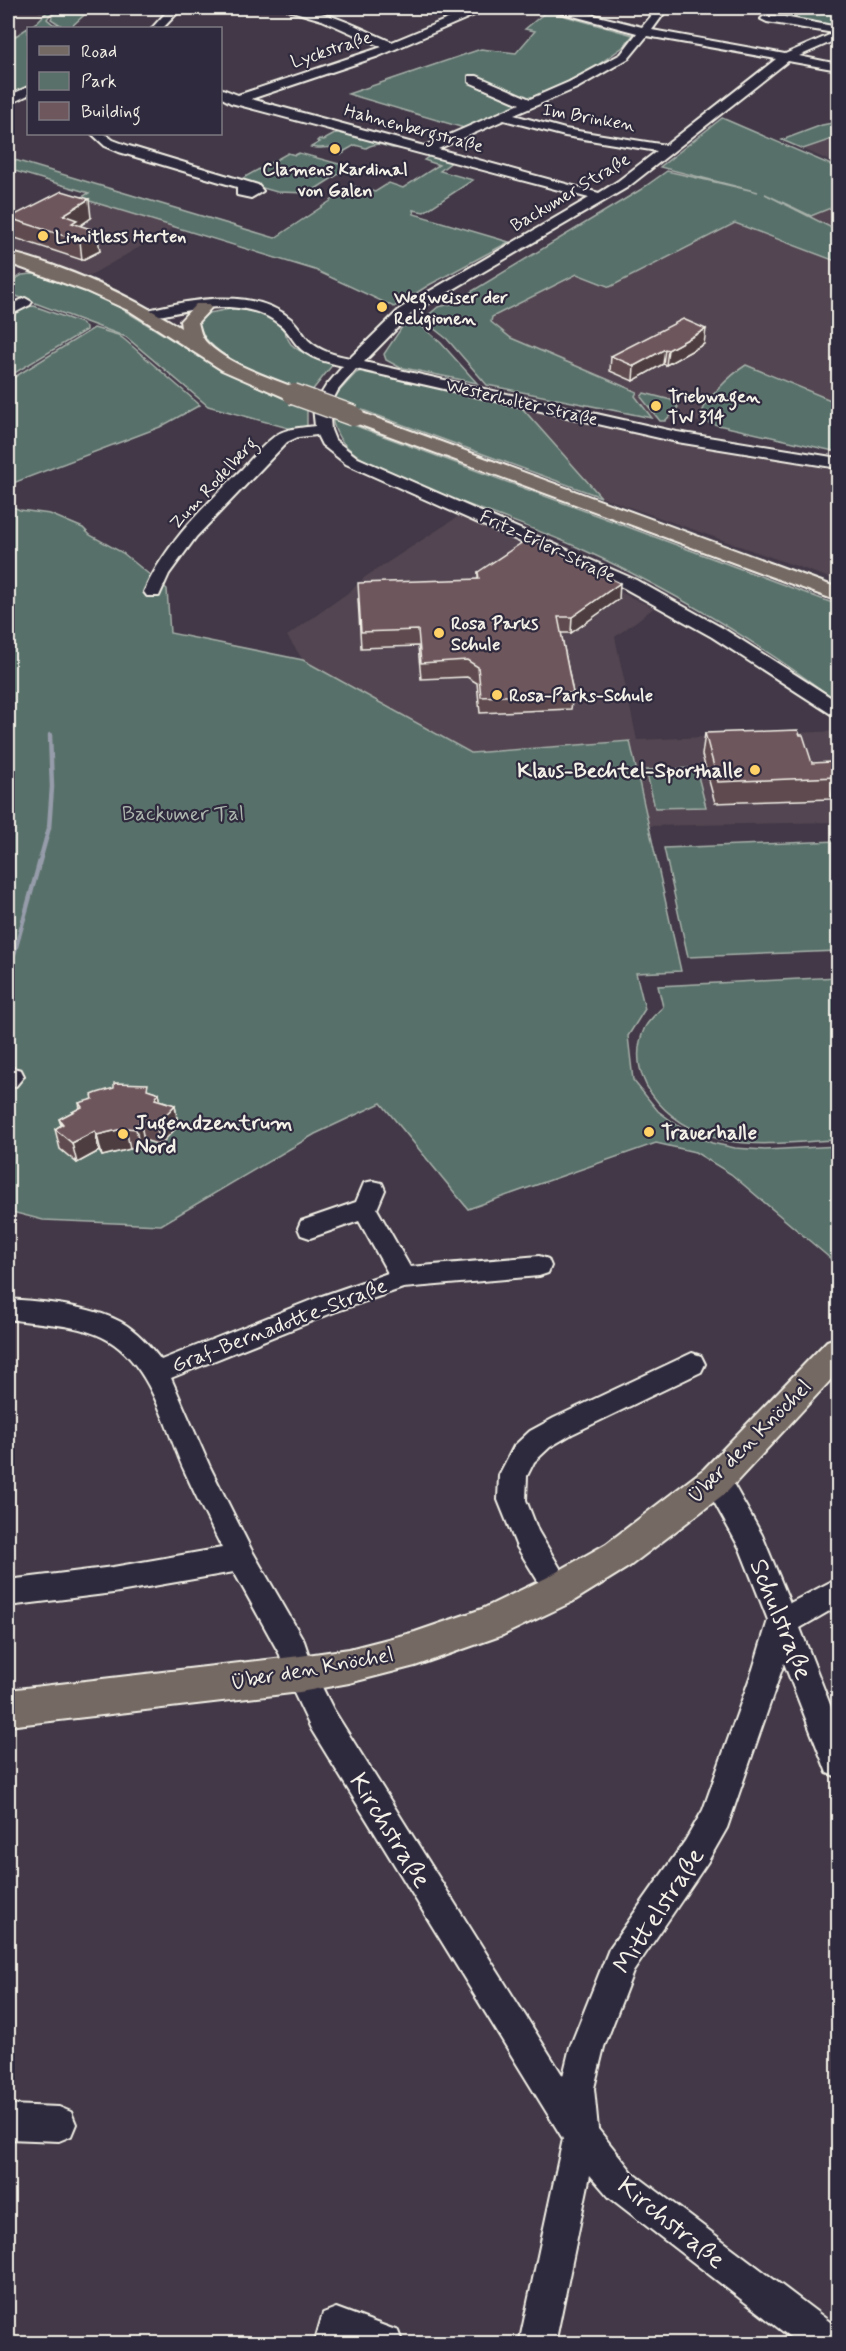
<svg xmlns="http://www.w3.org/2000/svg" width="846" height="2351" viewBox="0 0 846 2351" font-family="Mynerve,sans-serif">
  <style>
    .built { fill: #524551 }
    .green { fill: #59706a; stroke: #a6b0a9; stroke-width: 1.5 }
    .lines { fill: none; stroke-linecap: round; stroke-linejoin: round }
    .stream { stroke: #969caa; stroke-width: 4.5 }
    .minor-casing { stroke: #f4f1e8; stroke-width: 4 }
    .major-casing { stroke: #f4f1e8; stroke-width: 4 }
    .minor { fill: #2f2a3d; fill-rule: evenodd }
    .major { fill: #756964; fill-rule: evenodd }
    .major-bridge-casing { stroke: #f4f1e8; stroke-width: 23; stroke-linecap: butt }
    .major-bridge { stroke: #756964; stroke-width: 20 }
    .wall { fill: #5f4b50; stroke: #f4f1e8; stroke-width: 1.5 }
    .shaded-wall { fill: #4d3d41; stroke: #f4f1e8; stroke-width: 1.5 }
    .building { fill: #6e575d; stroke: #f4f1e8; stroke-width: 1.5 }
    .poi-dot { fill: #ffd166; stroke: #2f2a3d; stroke-width: 2 }
    .labels { text-anchor: middle; stroke-width: 4.5; stroke-linejoin: round; paint-order: stroke }
    .far-street-label { font-size: 18px; fill: #f4f1e8; stroke: #2f2a3d }
    .far-poi-label { font-size: 18px; font-weight: bold; fill: #f4f1e8; stroke: #2f2a3d; text-anchor: start }
    .poi-label { font-size: 21px; font-weight: bold; fill: #f4f1e8; stroke: #2f2a3d; text-anchor: start }
    .park-label { font-size: 21px; fill: #aeb7af; stroke: #2f2a3d }
    .street-label { font-size: 21px; fill: #f4f1e8; stroke: #2f2a3d }
    .near-street-label { font-size: 26px; fill: #f4f1e8; stroke: #2f2a3d }
  </style>
  <rect width="100%" height="100%" fill="#423847"/>
  <filter id="ink" filterUnits="userSpaceOnUse"><feTurbulence type="fractalNoise" baseFrequency=".0167" numOctaves="2"/><feDisplacementMap in="SourceGraphic" scale="12" xChannelSelector="R" yChannelSelector="G"/><feConvolveMatrix kernelMatrix="1 2 1 2 8 2 1 2 1" color-interpolation-filters="sRGB"/></filter>
  <g filter="url(#ink)">
    <g class="built">
      <path d="M838,137v28l-35,-16z"/>
      <path d="M674,171l92,23 45,22 27,-11v247l-124,-29 -63,-5 -78,-15 -126,-93 209,-123z"/>
      <path d="M80,198l95,29 -86,49 -81,-25v-14z"/>
      <path d="M522,408l170,37 146,25v111l-237,-84z"/>
      <path d="M459,516l195,92 -39,29 22,103 201,-9v91l-191,4 -17,-85 -159,12 -168,-93 -16,-24 62,-44 16,-15z"/>
    </g>
    <g class="green">
      <path d="M24,8h27l1,4 -5,7 6,5 9,2 -11,-7 4,-9 -1,-2h38l-21,19 3,1h-46v59l-20,11v-57l29,-19 10,-10z"/>
      <path d="M738,8h100v18z"/>
      <path d="M547,11l86,24 -10,12 -35,25 -55,27 -69,29 -116,-34 133,-45 35,4 19,-22 -10,-2z"/>
      <path d="M722,118l116,50v37l-27,11 -46,-22 73,37v31l-103,-39 -125,64 -33,-13 -85,43 -1,5 20,16 126,54 -2,4 17,22 -165,-33 -40,-46 -20,-16 -1,-6 12,-10 13,-3 189,-114 27,-19 91,21 -98,-25z"/>
      <path d="M838,122v15l-35,12 -21,-9 40,-15z"/>
      <path d="M340,131l63,17c-17,4 -19,-10 -37,0l-11,-3 -12,7 1,1 -2,1 -9,-2 1,-4c-9,-2 -14,2 -23,-1l9,-5 -3,-1 2,-2 5,1z"/>
      <path d="M288,153l7,2 4,-2 51,14 -41,26 -32,-1 -32,-9 -2,-5z"/>
      <path d="M431,155l22,6 -13,10 33,9 -49,32 -11,-2 1,4 95,28 -80,43 -35,22 -79,-37 -235,-72 9,-5 -81,-24v-11l267,80 78,-52 22,6 14,-9 14,5 36,-23 -15,-5z"/>
      <path d="M32,274l15,1 67,29 109,67 84,38v19l-8,3 -91,-25 -82,-69 -118,-44v-10l14,-8z"/>
      <path d="M34,306l47,17 5,4v3l-78,47v-62l14,-8z"/>
      <path d="M230,309c19,1 39,3 52,19 4,5 5,11 9,16 11,11 29,15 43,19l-23,29c-39,-14 -91,-27 -114,-65l1,-5 11,-9z"/>
      <path d="M406,321l11,1 24,21 36,40 -78,-16 -13,-7 -2,-6z"/>
      <path d="M94,328l24,7 7,5 75,65 -40,22 -152,58v-104z"/>
      <path d="M746,365l92,38v49l-129,-29 -8,-6c2,-17 31,-43 45,-52z"/>
      <path d="M364,370l158,38 79,89 -269,-98 24,-26z"/>
      <path d="M644,393l27,7 7,7 -13,14h-5l-19,-24z"/>
      <path d="M332,417l506,188v97c-80,-60 -170,-114 -261,-155 -69,-31 -144,-51 -211,-86 -18,-11 -31,-22 -34,-44z"/>
      <path d="M8,505l12,5 30,4 33,14 7,7 33,18 44,36 3,44 133,27 168,93 159,-12 51,230 -45,2 9,36 -17,27 5,44 25,31 26,19 28,13 23,5 30,2 73,-4v119l-107,-91 -36,-22 -39,-9 -188,66 -87,-106 -66,31 -154,91 -118,-5 -35,-9z"/>
      <path d="M696,768l10,39 -51,1 -9,-38z"/>
      <path d="M838,841v110l-150,6 -24,-109z"/>
      <path d="M838,977v163c-35,1 -73,7 -109,1 -52,-8 -110,-58 -84,-114 4,-7 12,-14 18,-20l-5,-21z"/>
    </g>
    <g class="lines">
      <path class="stream" d="M8,957l6,-3 35,-126 3,-41 -2,-52"/>
      <defs>
        <g id="minor">
          <path d="M170,8h12l-19,20h-11z"/>
          <path d="M287,8c37,0 72,20 105,34l82,-34h13l-1,2 -107,46 -128,43 173,47 96,-42 -51,-22v-6h8l53,23 39,-17 52,-28 16,-21 -86,-23 -1,-2h16l76,19 16,-19h10l-16,22 133,24 49,-21 -67,-11 -6,-3 2,-2h21l54,10v12l-39,17 39,8v6l-50,-9 -160,126 -217,127 -47,48 313,70 161,26v10l-161,-26 -321,-73 -18,21 -9,17 2,23 4,10 23,18 278,122 88,49 114,73v14l-7,-2 -119,-77 -88,-49 -278,-124 -24,-19 -5,-10 -19,2 -11,5 -91,95 -27,37 -10,22h-12l-3,-4c21,-49 61,-86 98,-123 10,-11 21,-24 33,-33 11,-8 26,-8 40,-10l-2,-19 13,-21 17,-20c-17,-4 -35,-8 -46,-21 -6,-7 -10,-16 -18,-21 -36,-29 -89,-14 -130,-6l-5,-1 -2,-3 2,-3c44,-11 108,-25 147,8 7,6 11,14 17,21 11,11 27,15 42,18l51,-50 188,-110 -358,-95 -11,-6v-9l18,7 144,-48 -60,-27 -34,-10zM647,36l129,23 -110,86 -101,-16 -51,-14 63,-27 52,-30zM504,120l61,16 92,15 -39,30 -19,12 -161,-44z"/>
          <path d="M28,87v8l-20,10v-9z"/>
          <path d="M92,134h13l8,6 16,6 129,39 5,6 -12,7 -14,-3v-8l-118,-35 -14,-6z"/>
          <path d="M25,298l7,4 -2,3 -22,11v-10z"/>
          <path d="M13,1068l8,2 3,6 -8,10 -8,3v-20z"/>
          <path d="M373,1181l9,2 3,7 -8,19 33,58 129,-11 9,3 3,7 -3,7 -9,3 -136,12 -66,23 -166,67 39,89 41,82 53,92 10,30 19,38 230,367 7,-29 39,-98 76,-108 18,-31 50,-141 15,-49 -28,-71 -38,-69 4,-9 10,-3 10,3 36,64 28,68 48,-25v28l-38,22 38,97v52l-11,-4 -43,-110 -57,165 -20,35 -74,109 -29,75 -10,41 4,41 35,44 205,155v16h-39l-190,-147 -19,-22 -35,169h-36l44,-205 -252,-410 -26,-55 -5,-19 -46,-83 -121,21 -105,13v-26l105,-13 109,-19c-13,-26 -26,-51 -38,-78 -20,-45 -34,-110 -82,-133 -29,-14 -64,-13 -94,-18v-20c32,2 84,7 113,23 16,9 28,23 40,38l158,-63 69,-24 -29,-52 -49,17 -9,-3 -3,-7 3,-7 55,-19 8,-19z"/>
          <path d="M692,1353l9,3 4,8 -4,8 -129,62 -22,13 -16,15 -7,14 -1,24 12,31 35,59 -4,9 -10,4 -10,-4 -32,-52 -19,-47 1,-25 15,-29 16,-15 24,-13z"/>
          <path d="M8,2105l51,2 12,5 5,12 -5,12 -12,5 -51,-2z"/>
          <path d="M336,2308l62,23 5,13h-89l9,-31z"/>
        </g>
        <g id="major">
          <path d="M8,252c60,15 121,43 173,76l-1,-7 16,-17h12l3,4 -13,14c2,8 3,15 9,21 21,22 65,35 93,47l3,4 -3,4h-14l-64,-28 -92,-59 -44,-20 -78,-28z"/>
          <path d="M354,410l484,178v13l-491,-181 -3,-4 3,-4z"/>
          <path d="M838,1337v35l-110,119 -98,75 -58,36 -69,33 -88,31 -66,17 -49,9 -292,34v-36l292,-34 49,-7 66,-17 67,-23 64,-31 60,-34 98,-75 123,-128z"/>
        </g>
      </defs>
      <use href="#minor" class="minor-casing"/>
      <use href="#major" class="major-casing"/>
      <use href="#minor" class="minor"/>
      <use href="#major" class="major"/>
      <defs>
        <path id="major-bridge" d="M293,394l61,22"/>
      </defs>
      <use href="#major-bridge" class="major-bridge-casing"/>
      <use href="#major-bridge" class="major-bridge"/>
    </g>
    <g class="wall">
      <path d="M9,218h82l-11,8 20,25 -18,9 -70,-23z"/>
      <path d="M704,344l-38,21 -3,-1 -30,17 -23,-10 1,-15z"/>
      <path d="M478,572l141,27 -48,34h-10l12,60 -2,16 -91,4 -3,-30 -10,-6 -46,2 -3,-33 -57,2 -3,-49 120,-20z"/>
      <path d="M705,733l107,30 24,14 -5,22 -116,4 -13,-48z"/>
      <path d="M149,1090l10,3 1,7 15,5 3,21 -18,19 -16,-5 -4,9h-10l-28,7 -3,-5 -22,12 -17,-14 -5,-20 6,-4 -2,-6 21,-11 -1,-5z"/>
    </g>
    <g class="shaded-wall">
      <path d="M89,199l2,19 -13,9 -4,12 -11,-24z"/>
      <path d="M97,231l3,20 -18,9 -2,-19z"/>
      <path d="M706,329l-2,15 -38,21 2,-15z"/>
      <path d="M665,349l-2,15 -30,17 1,-15z"/>
      <path d="M620,583l-1,16 -48,34 1,-16z"/>
      <path d="M159,1093l4,21 -8,-15z"/>
      <path d="M175,1105l3,21 -18,19 -4,-20z"/>
      <path d="M140,1120l4,20 -4,9 -4,-20z"/>
      <path d="M126,1128l4,21 -28,7 -5,-21z"/>
      <path d="M95,1131l4,20 -22,12 -5,-20z"/>
    </g>
    <g class="building">
      <path d="M62,191l27,8 -26,16 14,5 -5,3 25,8 -17,10 -71,-23z"/>
      <path d="M683,319l23,10 -38,21 -3,-1 -31,17 -23,-10z"/>
      <path d="M529,538l91,45 -48,34h-14l15,76 -92,4 -3,-30 -11,-7 -46,3 -3,-33 -57,2 -3,-49 121,-4 -1,-7z"/>
      <path d="M798,730l2,5h3l9,28 19,-1 5,15 -118,5 -13,-49z"/>
      <path d="M114,1083l34,1 -1,5 12,4 -4,6 20,6 -19,20 -16,-5 -4,9 -10,-1 -29,7 -2,-4 -23,12 -17,-14 8,-5 -4,-5 23,-12 -3,-4 14,-4 -1,-4 5,-2 17,-5z"/>
    </g>
  </g>
  <g class="poi-dot">
    <circle cx="335" cy="149" r="6"/>
    <circle cx="43" cy="236" r="6"/>
    <circle cx="382" cy="307" r="6"/>
    <circle cx="656" cy="406" r="6"/>
    <circle cx="439" cy="633" r="6"/>
    <circle cx="497" cy="695" r="6"/>
    <circle cx="755" cy="770" r="6"/>
    <circle cx="649" cy="1132" r="6"/>
    <circle cx="123" cy="1134" r="6"/>
  </g>
  <g class="labels">
    <g class="far-street-label">
      <text transform="translate(331 49) rotate(-18)" y="6">Lyckstraße</text>
      <text transform="translate(589 117) rotate(10)" y="6">Im Brinken</text>
      <text transform="translate(414 128) rotate(15)" y="6">Hahnenbergstraße</text>
      <text transform="translate(570 192) rotate(-31)" y="6">Backumer Straße</text>
      <text transform="translate(522 402) rotate(13)" y="6">Westerholter Straße</text>
      <text transform="translate(213 483) rotate(-47)" y="6">Zum Rodelberg</text>
      <text transform="translate(548 546) rotate(25)" y="6">Fritz-Erler-Straße</text>
    </g>
    <g class="far-poi-label">
      <text x="335" y="175" text-anchor="middle">Clamens Kardinal<tspan x="335" dy="21">von Galen</tspan></text>
      <text x="55" y="242">Limitless Herten</text>
      <text x="394" y="303">Wegweiser der<tspan x="394" dy="21">Religionen</tspan></text>
      <text x="668" y="402">Triebwagen<tspan x="668" dy="21">TW 314</tspan></text>
      <text x="451" y="629">Rosa Parks<tspan x="451" dy="21">Schule</tspan></text>
      <text x="509" y="701">Rosa-Parks-Schule</text>
    </g>
    <g class="poi-label">
      <text x="743" y="777" text-anchor="end">Klaus-Bechtel-Sporthalle</text>
      <text x="135" y="1129">Jugendzentrum<tspan x="135" dy="24">Nord</tspan></text>
      <text x="661" y="1139">Trauerhalle</text>
    </g>
    <g class="park-label">
      <text x="183" y="820">Backumer Tal</text>
    </g>
    <g class="street-label">
      <text transform="translate(279 1325) rotate(-21)" y="7">Graf-Bernadotte-Straße</text>
      <text transform="translate(749 1441) rotate(-45)" y="7">Über den Knöchel</text>
      <text transform="translate(312 1668) rotate(-10)" y="7">Über den Knöchel</text>
    </g>
    <g class="near-street-label">
      <text transform="translate(782 1619) rotate(68)" y="9">Schulstraße</text>
      <text transform="translate(391 1830) rotate(58)" y="9">Kirchstraße</text>
      <text transform="translate(658 1910) rotate(-57)" y="9">Mittelstraße</text>
      <text transform="translate(672 2222) rotate(39)" y="9">Kirchstraße</text>
    </g>
  </g>
  <rect width="846" height="2351" fill="none" stroke="#2f2a3d" stroke-width="30"/>
  <rect x="15" y="15" width="816" height="2321" fill="none" stroke="#f4f1e8" stroke-width="2" filter="url(#ink)"/>
  <rect x="27" y="27" width="195" height="108" fill="#2f2a3d" stroke="#7e7a81" stroke-width="1.5"/>
  <rect x="39" y="46" width="30" height="9" fill="#756964" stroke="#7e7a81" stroke-width="1.5"/>
  <text x="81" y="57" font-size="18" fill="#f4f1e8">Road</text>
  <rect x="39" y="72" width="30" height="18" fill="#59706a" stroke="#7e7a81" stroke-width="1.5"/>
  <text x="81" y="87" font-size="18" fill="#f4f1e8">Park</text>
  <rect x="39" y="102" width="30" height="18" fill="#6e575d" stroke="#7e7a81" stroke-width="1.5"/>
  <text x="81" y="117" font-size="18" fill="#f4f1e8">Building</text>
</svg>
